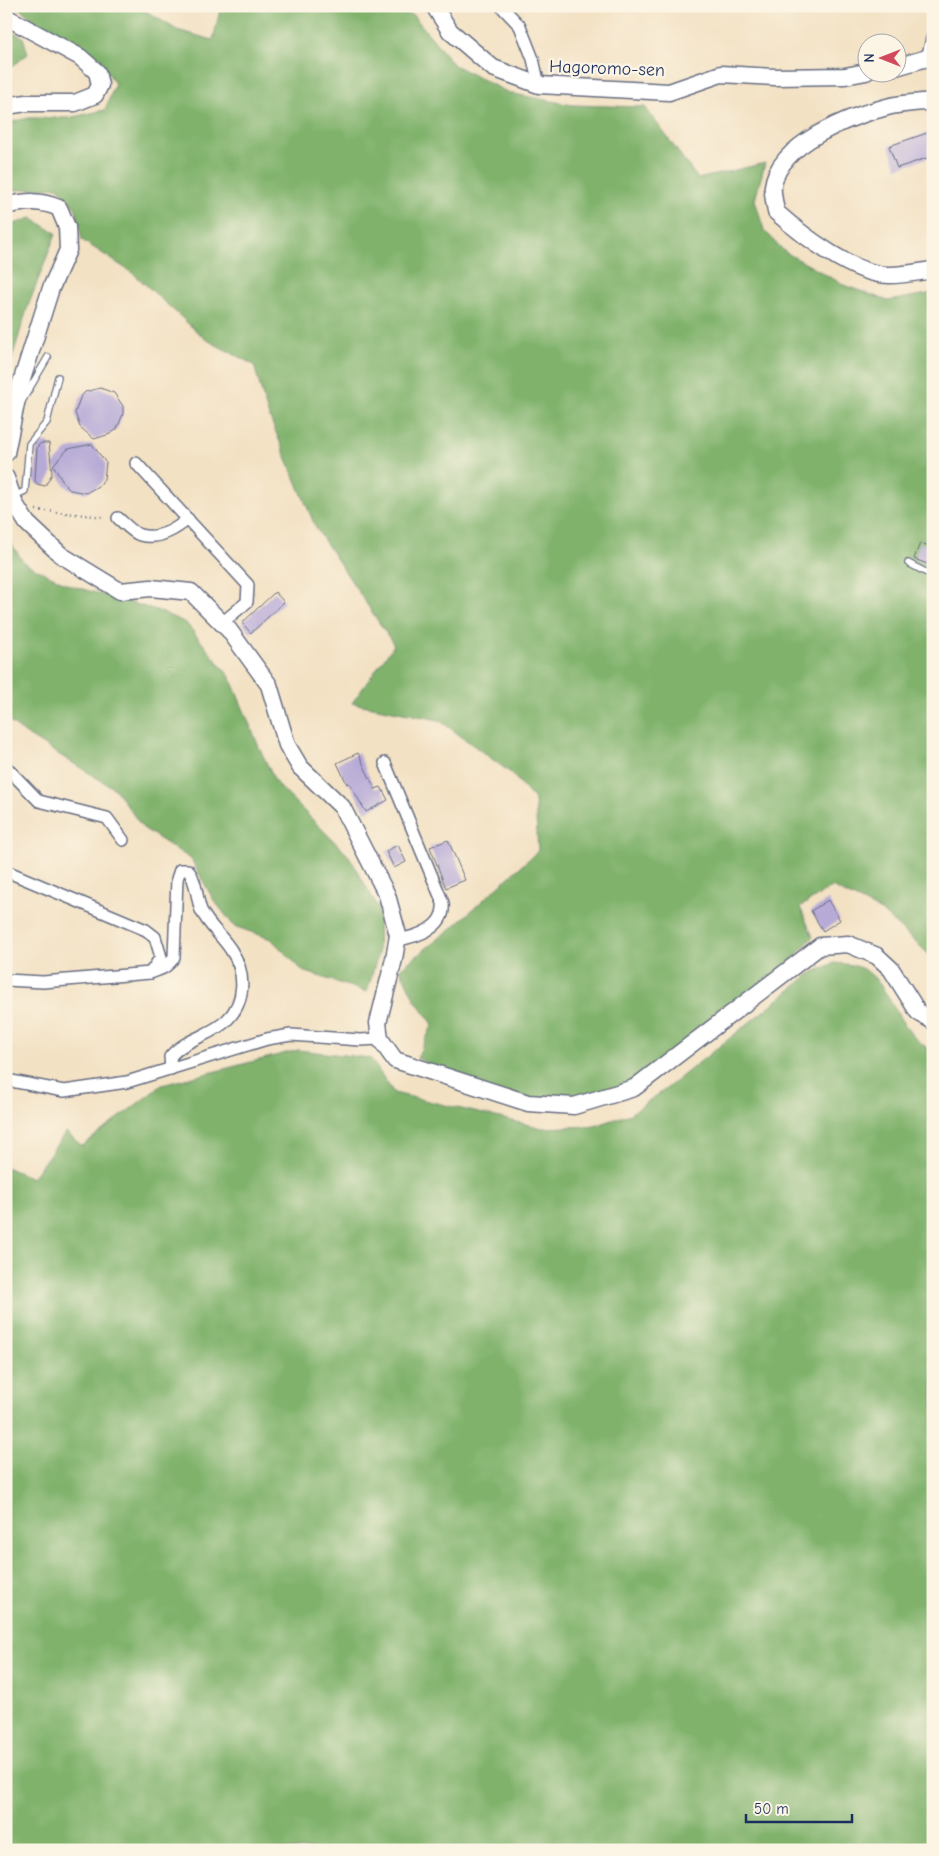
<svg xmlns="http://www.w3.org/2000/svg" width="939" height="1856" viewBox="0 0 939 1856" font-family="'Comic Neue',sans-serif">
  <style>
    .forest { fill: #80b26c; stroke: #4e7065 }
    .building { fill: #b7aad7 }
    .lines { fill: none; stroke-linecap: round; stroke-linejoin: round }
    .lane-casing { stroke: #676d81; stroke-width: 8 }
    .street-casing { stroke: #676d81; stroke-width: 14 }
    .secondary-casing { stroke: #676d81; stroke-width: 19 }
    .path { stroke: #676d81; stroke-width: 2.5; stroke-dasharray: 1 4; stroke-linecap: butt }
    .lane { stroke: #fff; stroke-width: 5.5 }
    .street { stroke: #fff; stroke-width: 11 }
    .secondary { stroke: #fff; stroke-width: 16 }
    .labels { text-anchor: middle; stroke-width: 4.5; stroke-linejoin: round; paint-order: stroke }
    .street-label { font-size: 18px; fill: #1b2f5e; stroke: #fcf5e5 }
  </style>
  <rect width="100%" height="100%" fill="#fcf5e5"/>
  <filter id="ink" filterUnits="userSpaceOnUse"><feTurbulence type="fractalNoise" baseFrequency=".02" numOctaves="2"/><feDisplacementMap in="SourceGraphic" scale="10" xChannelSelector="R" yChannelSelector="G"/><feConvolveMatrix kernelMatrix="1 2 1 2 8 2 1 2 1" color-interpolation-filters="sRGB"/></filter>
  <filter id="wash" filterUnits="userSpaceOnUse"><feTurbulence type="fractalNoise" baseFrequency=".0096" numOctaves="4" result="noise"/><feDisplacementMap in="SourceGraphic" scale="20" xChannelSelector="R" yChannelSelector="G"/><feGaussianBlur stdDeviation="1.12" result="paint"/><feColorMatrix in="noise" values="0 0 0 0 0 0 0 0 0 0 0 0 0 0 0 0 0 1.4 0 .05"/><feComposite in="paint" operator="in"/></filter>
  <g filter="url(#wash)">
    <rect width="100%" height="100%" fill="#f3e1c3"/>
    <g class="forest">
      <path d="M17,6h121l39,24 36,10 8,-34h156l36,9 41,50 55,28 63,12 73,2 53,72 67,-16 -10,37 9,30 21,22 61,34 42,15 45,-8v665l-52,-47 -49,-24 -32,20 13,30 -21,23 -163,129 -45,14 -86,-6 -81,-39 16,-34 -18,-24 -15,-31 52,-41 86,-77 -3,-51 -24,-27 -72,-53 -87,-17 42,-58 -78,-117 -49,-117 -13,-46 -49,-26 -71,-65 -52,-34 -6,-31 -18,-22 -52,4v-68l23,-5h39l37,-8 10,-26 -13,-21 -54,-31z"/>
      <path d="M6,28l17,9 5,17 -22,17z"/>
      <path d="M31,218l25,15 -29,76 -21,69v-151z"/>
      <path d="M6,535l18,28 45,22 87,25 30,13 44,54 29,70 17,36 73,73 30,53 -1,45 -11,38 -64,-21 -32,-32 -37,-13 -21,-27 -22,-40 -48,-31 -28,-39 -86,-53 -23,-17z"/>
      <path d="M834,963c8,1 19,1 27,5 30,13 34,65 72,83v799h-927v-683l26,11 34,-46 16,14 80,-61 136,-35 72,8 24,35 148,35 53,-2 35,-12 36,-25 144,-115z"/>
    </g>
    <g id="blocks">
      <g class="building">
        <path d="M933,131v25l-36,12 -8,-22z"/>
        <path d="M100,388l14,5 9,13v8l-6,15 -7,5 -16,5 -14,-12 -5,-14 5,-15 5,-6z"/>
        <path d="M41,443h8l3,31 -7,12 -8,-2 -2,-3 2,-34z"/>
        <path d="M92,444l14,19 -2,16 -4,6 -14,8 -16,-3 -6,-6 -11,-19 15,-16z"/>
        <path d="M920,543l13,4v19l-19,-7z"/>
        <path d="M275,592l9,10 -33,31 -9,-10z"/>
        <path d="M358,753l17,36 6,-2 7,13 -22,12 -17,-29 -2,1 -10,-21z"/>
        <path d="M448,840l17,40 -19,8 -16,-41z"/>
        <path d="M398,845l8,17 -12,6 -8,-17z"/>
        <path d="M828,900l12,20 -17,11 -12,-20z"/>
      </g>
    </g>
  </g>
  <g filter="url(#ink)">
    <use href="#blocks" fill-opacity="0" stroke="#676d81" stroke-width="1"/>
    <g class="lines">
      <defs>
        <g id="lane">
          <path d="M21,403l27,-46"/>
          <path d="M14,496l11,-5 4,-47 18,-22 11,-45"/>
          <path d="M908,563l25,13"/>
        </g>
        <g id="street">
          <path d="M501,6l19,20 13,33 6,26"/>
          <path d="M927,58l6,-23"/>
          <path d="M136,463l112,122 -1,17 -25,21"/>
          <path d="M118,518c6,5 15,15 22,17 18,5 35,-5 48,-16"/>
          <path d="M385,763l58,140c3,25 -27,34 -46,37"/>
          <path d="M6,767l33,34 68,17 16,22"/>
          <path d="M6,871l140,59 9,7 6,20 -11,16"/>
          <path d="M6,980l37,2 107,-9c12,-4 18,-6 24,-16l3,-78 3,-9h8c9,11 8,27 13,40 7,15 21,26 30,40 15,22 15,51 -4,70 -16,16 -43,19 -57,37l1,12"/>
          <path d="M6,1080l58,11 63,-9 140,-43 24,-4 69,5 20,-1"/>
        </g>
        <g id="secondary">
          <path d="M434,6l16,25 43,37 46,17 130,7 52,-18 54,3 70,-1 21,-4"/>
          <path d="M6,17l74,40 17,15 3,13 -5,10 -20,8h-49l-20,3"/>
          <path d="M896,67l31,-9 6,3"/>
          <path d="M933,101c-15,2 -31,2 -46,6 -36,9 -108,36 -114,79 -1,8 2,18 3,26 26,23 79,64 114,63 14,0 29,-3 43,-5"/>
          <path d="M6,206c21,-5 34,-6 53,2l8,19 1,23 -17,38 -32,101 -13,64"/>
          <path d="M6,478l9,26 12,19 34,32 59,36 31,-3 40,4 38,38 40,55 18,60 13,22 42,40 45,88 11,40 -4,24 -16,64 2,16 15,21 133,43 46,3 60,-18 186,-142 28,-2 29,12 14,13 27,43 15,9"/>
        </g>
      </defs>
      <use href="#lane" class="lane-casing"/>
      <use href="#street" class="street-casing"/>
      <use href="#secondary" class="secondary-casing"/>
      <path class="path" d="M36,510l69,7"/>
      <use href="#lane" class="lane"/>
      <use href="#street" class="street"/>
      <use href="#secondary" class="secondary"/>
    </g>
  </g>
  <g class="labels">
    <g class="street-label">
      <text transform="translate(607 68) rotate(2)" y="6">Hagoromo-sen</text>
    </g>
  </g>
  <rect width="939" height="1856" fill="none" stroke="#fcf5e5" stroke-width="25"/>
  <g transform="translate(882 58) rotate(270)"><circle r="24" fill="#fcf5e5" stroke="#a2a6af"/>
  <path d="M0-4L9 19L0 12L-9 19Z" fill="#d1495b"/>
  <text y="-8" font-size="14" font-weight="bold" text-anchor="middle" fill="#1b2f5e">N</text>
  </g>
  <path d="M746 1814v8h106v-8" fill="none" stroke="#1b2f5e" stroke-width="2.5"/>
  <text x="754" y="1814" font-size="15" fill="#1b2f5e" stroke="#fcf5e5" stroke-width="4" paint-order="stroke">50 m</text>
</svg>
